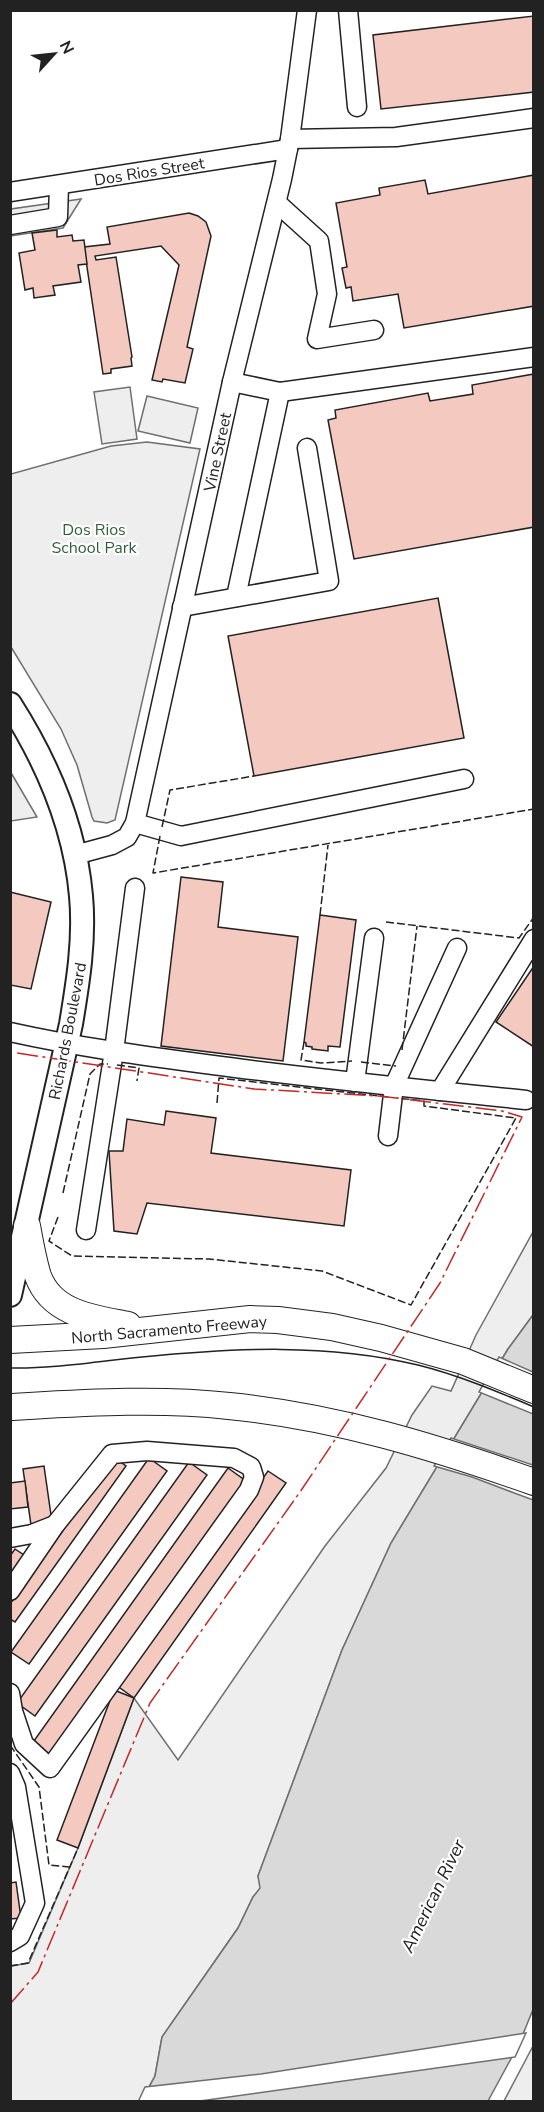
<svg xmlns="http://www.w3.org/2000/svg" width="544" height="2112" viewBox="0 0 544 2112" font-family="'Nunito Sans',sans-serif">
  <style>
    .green { fill: #eee; stroke: #6f6f6f; stroke-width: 1.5 }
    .parking { fill: #ededed; stroke: #6f6f6f; stroke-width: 1.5 }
    .water { fill: #d9d9d9; stroke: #6f6f6f; stroke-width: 1.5 }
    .pier { fill: #fff; stroke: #6f6f6f; stroke-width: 1.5 }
    .building { fill: #f3c9c0; stroke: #222; stroke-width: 1.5 }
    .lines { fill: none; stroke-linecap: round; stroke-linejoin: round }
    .minor-casing { stroke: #222; stroke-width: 21 }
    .major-casing { stroke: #222; stroke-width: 26 }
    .highway-casing { stroke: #222; stroke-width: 28 }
    .minor { stroke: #fff; stroke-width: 18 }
    .major { stroke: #fff; stroke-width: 22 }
    .highway { stroke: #fff; stroke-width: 26 }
    .tram { stroke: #222; stroke-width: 1.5 }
    .fence { stroke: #222; stroke-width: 1.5; stroke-dasharray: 8 3; stroke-linecap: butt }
    .power { stroke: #c62828; stroke-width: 1.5; stroke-dasharray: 21 4.5 3 4.5; stroke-linecap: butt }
    .labels { text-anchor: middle; stroke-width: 4.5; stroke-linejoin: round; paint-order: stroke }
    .street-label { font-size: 16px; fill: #222; stroke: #fff }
    .park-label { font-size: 16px; fill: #2f5e38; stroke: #fff }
    .water-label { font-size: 18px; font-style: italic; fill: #222; stroke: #fff }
  </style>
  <rect width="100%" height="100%" fill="#fff"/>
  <g class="green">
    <path d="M130,387l7,52 -35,5 -8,-52z"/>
    <path d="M147,396l51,12 -8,35 -52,-12z"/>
    <path d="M147,442l53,7 -85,371 -8,3 -13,-2 -2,-4 -15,-52 -16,-36 -50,-82v-173l100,-28z"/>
    <path d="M10,771l27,46 -26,4z"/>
    <path d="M533,1232v83l-25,34 -117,194 -49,107 -84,226 3,12 -8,9 -15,31 -76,109 -7,39 -14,25 -130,1v-136l18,-3 49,-115 56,-150 44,62 147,-214 61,-78 26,-53 20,-29 19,5 25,-56z"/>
    <path d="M533,2046v55h-29z"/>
  </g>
  <path class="parking" d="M81,199l-18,29 -52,8v-27z"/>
  <path class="water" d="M533,1315l1,692 -15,37 -31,57 -347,1 14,-26 7,-39 76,-109 15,-31 7,-9 -2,-12 84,-226 49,-107 117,-194z"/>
  <g class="pier">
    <path d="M499,1357l34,15v42l-54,-22z"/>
    <path d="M451,1438l82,27v35l-61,-23 -38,-11z"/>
    <path d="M526,2033l-11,24 -315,44 -62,1 7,-15 116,-13z"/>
  </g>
  <g class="building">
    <path d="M534,16v76l-153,17 -8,-74z"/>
    <path d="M534,175v131l-130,22 -6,-34 -45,7 -2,-14 -5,1 -4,-20 5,-1 -11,-64 44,-8 -1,-7 46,-8 3,14z"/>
    <path d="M189,213l9,3 8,6 5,14 -24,111 6,2 -8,34 -22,-4 -1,3 -10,-2 27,-115 -18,-19 -66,10 1,4 20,-3 16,100 -1,1 1,8 -21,3v4l-8,1 -19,-127 26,-3 -3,-17z"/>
    <path d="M57,230v7l15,-2 1,6 11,-1 3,24 -9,1 3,17 -28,4 2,9 -21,3 -1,-10 -8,2 -6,-37 16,-3 -3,-17z"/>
    <path d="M534,374v153l-180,32 -26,-139 8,-2 -1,-8 93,-17 2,8 43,-7 -1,-9z"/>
    <path d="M438,598l26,140 -210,38 -26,-140z"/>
    <path d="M181,877l42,5 -5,45 80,10 -15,124 -122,-15z"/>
    <path d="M10,892l41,10 -20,87 -21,-4z"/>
    <path d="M320,915l36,5 -16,127 -12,-1v5l-16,-2v-2l-6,-1v-3l-2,-1z"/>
    <path d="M534,966v81l-38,-25z"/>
    <path d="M166,1111l50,7 -5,35 140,17 -7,56 -197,-23 -10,31 -23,-3 -5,-80h14l4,-32 37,6z"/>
    <path d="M115,1458l11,8 -111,156 -5,-3v-15z"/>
    <path d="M149,1458l18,13 -138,193 -18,-12z"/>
    <path d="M189,1462l18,13 -172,241 -18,-13z"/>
    <path d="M44,1466l8,56 -21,3 -8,-56z"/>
    <path d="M228,1468l18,13 -197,276 -18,-12z"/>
    <path d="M268,1471l18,12 -152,215 -18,-13z"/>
    <path d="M25,1481l3,26 -18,2v-26z"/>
    <path d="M15,1549l12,8 -17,23v-24z"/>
    <path d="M114,1690l20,8 -56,150 -21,-8z"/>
    <path d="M16,1882l5,36 -11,1v-36z"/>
  </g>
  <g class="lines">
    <defs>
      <g id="minor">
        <path d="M348,10l9,97"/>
        <path d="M290,139l106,-2 138,-19"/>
        <path d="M10,192l278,-43"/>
        <path d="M277,203l42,38 8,53 -10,45 57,-9"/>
        <path d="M10,225l48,-8 1,-32"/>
        <path d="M232,382l48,10"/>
        <path d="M236,597l44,-205 254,-35"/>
        <path d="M182,607l147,-26 -22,-133"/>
        <path d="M135,823l46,13 283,-57"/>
        <path d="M75,855l37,-10 15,-8 8,-14 97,-441 50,-203 8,-40 17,-129"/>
        <path d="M10,1032c67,15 135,24 203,33 104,14 209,24 313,35"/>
        <path d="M355,1082l19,-144"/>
        <path d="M440,1091l94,-152"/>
        <path d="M388,1136l6,-50 63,-138"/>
        <path d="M86,1230l28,-179 21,-163"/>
        <path d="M10,1538l22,-4 23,-9"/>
        <path d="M10,1591l45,-66 57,-71 35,-3 87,7 17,9 3,10 -5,13 -199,278 -26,-24 -11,-33 -3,-18"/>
        <path d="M10,1773l6,14 19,116 -15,33 -10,6"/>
      </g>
      <path id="major" d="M10,704c37,58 65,123 71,192 4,43 -3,86 -10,128l-61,271"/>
      <g id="highway">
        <path d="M27,1226c3,16 6,34 11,50 14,38 55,42 90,49"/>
        <path d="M10,1340l93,-5 147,-16 28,1 54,7 49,11 82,23 71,29"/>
        <path d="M10,1407c73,-4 147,-9 219,-1 105,10 206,41 305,76"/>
      </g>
    </defs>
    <use href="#minor" class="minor-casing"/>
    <use href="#major" class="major-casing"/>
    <use href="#highway" class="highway-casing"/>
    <use href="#minor" class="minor"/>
    <use href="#major" class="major"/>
    <use href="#highway" class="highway"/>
    <path class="tram" d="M10,1368c45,1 88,-7 132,-11 92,-9 185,-14 276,8 40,10 78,26 116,42"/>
    <g class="fence">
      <path d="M162,827l8,-37 84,-14"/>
      <path d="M160,836l-7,37 381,-64"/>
      <path d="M320,915l8,-70"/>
      <path d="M386,922l133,16 15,-21"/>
      <path d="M304,1042l-3,18 20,3 31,-2"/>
      <path d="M402,1050l15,-124"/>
      <path d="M361,1062l35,4"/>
      <path d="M117,1065l22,3 -2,13"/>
      <path d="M217,1103l2,-25 169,19"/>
      <path d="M63,1193l27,-119 10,-10h8"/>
      <path d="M58,1217l-9,24 23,15 137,3 113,12 89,34 105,-187 -92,-12v-5l-27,-3"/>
      <path d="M10,1745l29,42 10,78 20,2"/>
      <path d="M10,1966l18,-3 50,-115"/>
    </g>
    <path class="power" d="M10,2004l28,-32 112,-269 150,-211 140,-209 82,-166 -20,-6 -123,-15 -125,-7 -237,-36"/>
  </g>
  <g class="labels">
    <g class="street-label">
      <text transform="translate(149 171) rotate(-9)" y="6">Dos Rios Street</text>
      <text transform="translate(217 452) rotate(-78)" y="6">Vine Street</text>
      <text transform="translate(67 1031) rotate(-79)" y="6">Richards Boulevard</text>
      <text transform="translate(169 1329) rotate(-5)" y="6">North Sacramento Freeway</text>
    </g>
    <g class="park-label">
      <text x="94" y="535">Dos Rios<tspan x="94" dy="18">School Park</tspan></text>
    </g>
    <g class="water-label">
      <text transform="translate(433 1896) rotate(-64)" y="6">American River</text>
    </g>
  </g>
  <rect width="544" height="2112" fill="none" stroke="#222222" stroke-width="24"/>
  <g transform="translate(54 54) rotate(63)" stroke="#ffffff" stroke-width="4.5" paint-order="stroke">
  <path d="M0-4.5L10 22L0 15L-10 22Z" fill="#222222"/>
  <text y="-9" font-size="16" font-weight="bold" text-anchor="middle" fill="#222222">N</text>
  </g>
</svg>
